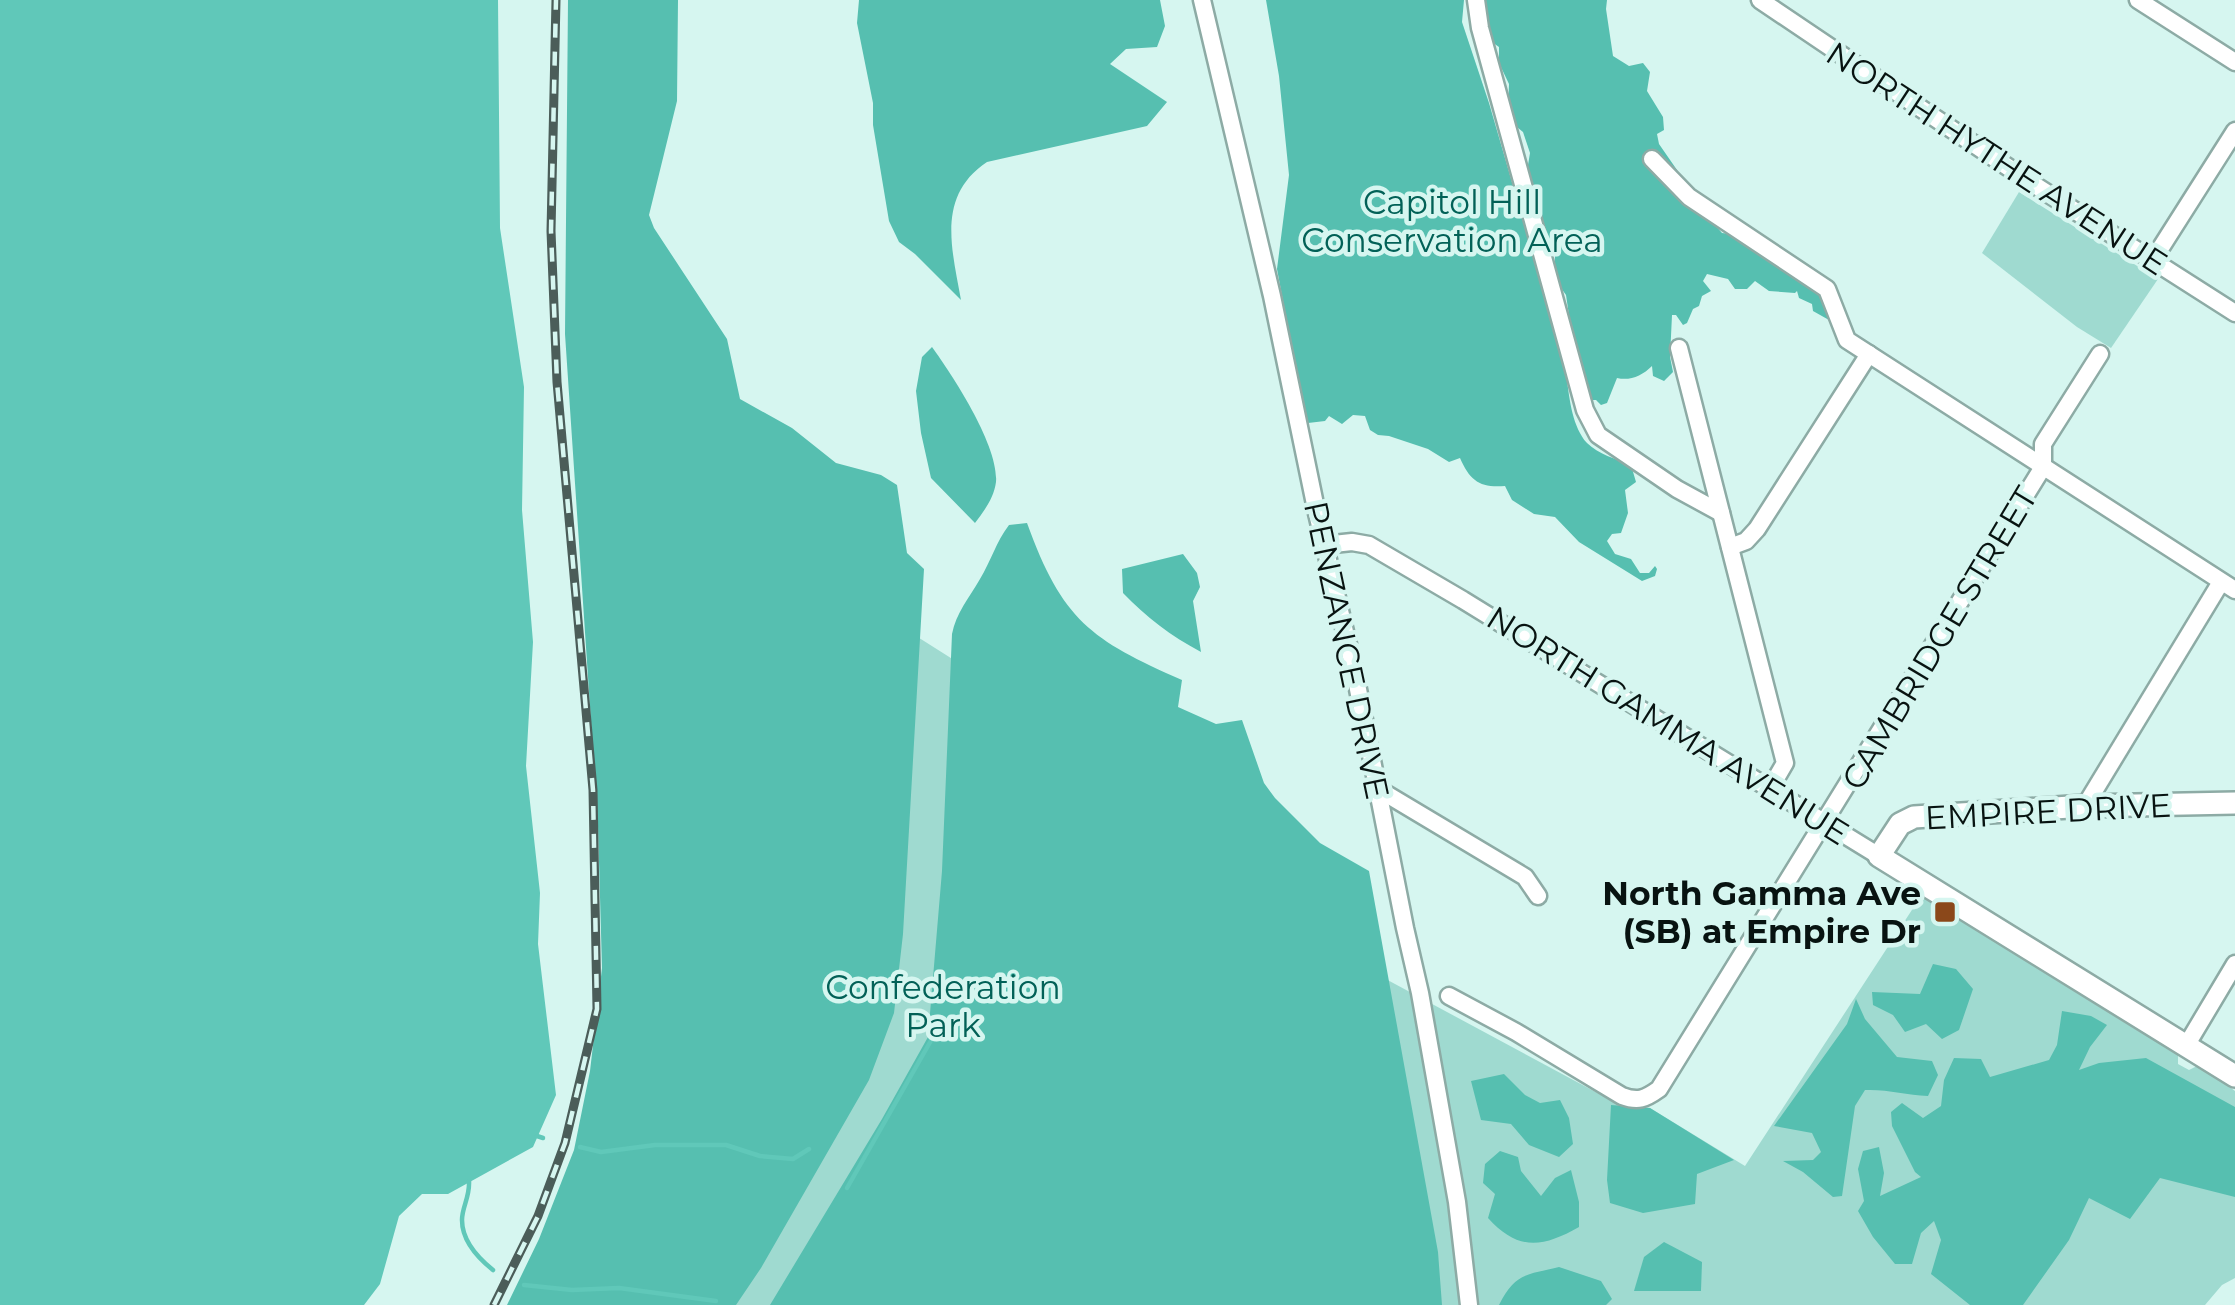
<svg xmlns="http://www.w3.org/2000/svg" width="2235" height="1305" viewBox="0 0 2235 1305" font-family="Montserrat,sans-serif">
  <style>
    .green { fill: #9fdad0 }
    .forest { fill: #56bfb0 }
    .water { fill: #60c8b9 }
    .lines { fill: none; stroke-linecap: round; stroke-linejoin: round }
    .stream { stroke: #60c8b9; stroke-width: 4.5 }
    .minor-casing { stroke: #8daba5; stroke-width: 21 }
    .tertiary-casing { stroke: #8daba5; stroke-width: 26 }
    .minor { stroke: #fff; stroke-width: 16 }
    .tertiary { stroke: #fff; stroke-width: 21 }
    .rail-casing { stroke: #4b5d59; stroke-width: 9 }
    .rail { stroke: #d6f6f0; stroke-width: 4.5; stroke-dasharray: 14; stroke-linecap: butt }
    .poi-dot { fill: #8b481a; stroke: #d6f6f0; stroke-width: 4.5 }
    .labels { text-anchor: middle; stroke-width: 9; stroke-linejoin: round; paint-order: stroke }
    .street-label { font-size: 33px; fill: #081311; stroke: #d6f6f0 }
    .park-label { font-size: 33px; fill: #026157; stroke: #d6f6f0 }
    .poi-label { font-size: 33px; font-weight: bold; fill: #081311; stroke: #d6f6f0; text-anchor: end }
  </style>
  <rect width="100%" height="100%" fill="#d6f6f0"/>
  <g class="green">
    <path d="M2019,192l139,87 -47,69 -34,-21 -95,-74z"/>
    <path d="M611,443l765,484 6,50 234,126 34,5 95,58 176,-270 219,136h9l29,20v12l11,6 10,-5c14,7 23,17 36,26v187l-13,7 -17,20h-1539z"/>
  </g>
  <g class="forest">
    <path d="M568,0h110l-1,101 -28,114 5,13 73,111 13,60 52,29 44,35 45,12 16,10 10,68 17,16 -21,365 -9,79 -25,67 -108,188 -25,37h-229l32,-66 35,-89 16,-79 12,-103 -4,-142 -33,-492z"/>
    <path d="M859,0h301l5,26 -8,21 -31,2 -16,15 57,38 -20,24 -160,36c-51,34 -35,87 -26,138l-46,-46 -16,-12 -10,-21 -16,-96v-22l-16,-80z"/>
    <path d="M1266,0h198l-2,22 27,81 58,200c27,40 12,108 40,140 11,11 29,16 44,22l5,17 -11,8 3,23 -7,20 -9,1 -5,7 8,13 16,5 9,14h9l6,-7 2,3 -2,7 -13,5 -63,-39 -24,-25 -21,-3 -22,-14 -7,-14c-25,2 -35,-5 -45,-28l-11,4 -21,-13 -39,-13 -11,-1 -8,-5 -5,-14 -12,-1 -11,9 -13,-8 -4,5 -17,2 -4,-4 -15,-55 -3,-47 -9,-48 12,-94 -10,-99z"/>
    <path d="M1481,0h126l-1,9 7,47 16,10 14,-3 7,9 -3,19 16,26 1,13 -7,4 2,10 18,26 17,41 15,7 13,15 9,1 18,14 74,42 12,28 -6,2 -16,-9 -1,-7 -13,-6 -2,-7 -2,2 -26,-2 -14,-10 -8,8h-12l-7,-10 -21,-5 -4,7 8,10 -9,5 -3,10 -6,3 -6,14 -4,2 -7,-10h-4l-2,42 3,15 -9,9 -11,-5 -1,-10c-10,10 -22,15 -35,12l-10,25 -6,2 -5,-5h-6l-19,-71 -5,-34 -12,-17 1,-22 -9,-22 -8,-32 -12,-25 4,-24 -7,-21 -11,-9 -4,-13 1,-26 -10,-21v-16l-10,-7 -6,-12 6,-10 -7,-8z"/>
    <path d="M932,347c21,29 67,99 64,135 -2,16 -12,29 -21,41l-44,-45 -10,-45 -5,-42 6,-34z"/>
    <path d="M1027,523c35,97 64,117 155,157l-4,27 38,17 26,-4 22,63 11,15 45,45 49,28 69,381 4,53h-672l112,-186 46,-82 14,-166 10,-237c4,-21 17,-36 28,-55 11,-18 16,-37 29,-54z"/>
    <path d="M1183,554l14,19 3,14 -7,14 8,51c-30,-16 -55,-35 -78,-59l-1,-24z"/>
    <path d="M1933,964l23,5 17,20 -14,41 -17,9 -16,-15 -21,8 -12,-17 -20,-10 -1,-13 48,2z"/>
    <path d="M1856,999l9,20 32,38 35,4 6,14 -10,21c-22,-1 -41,-7 -63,-6l-10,16 -13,90 -9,1 -30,-25 -20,-11 30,-1 8,-8 -9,-19 -38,-7 73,-102z"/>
    <path d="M2062,1011l29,5 16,9 -17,22 -11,23 20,-7 47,-5 89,49v90l-75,-19 -30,41 -41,-21 -20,42 -46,65h-53l-39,-31 10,-34 -7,-19 -13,12 -9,31h-17l-22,-27 -15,-26 6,-10 -6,-32 5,-18 16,-4 5,26 -4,23 41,-19 -6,-5 -23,-46 -1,-14 11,-9 21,15 18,-12 3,-26 10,-22 27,1 9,18 59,-17 8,-15z"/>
    <path d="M1504,1074l21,21 15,8 20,-3 9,18 4,26 -14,13 -30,-12 -18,-21 -30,-4 -10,-39z"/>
    <path d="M1611,1105l39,3 84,52 -37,14 -2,30 -52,9 -33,-10 -3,-23z"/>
    <path d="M1500,1151l18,6 3,14 20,25 14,-18 16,-8 8,32v25c-37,21 -61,24 -91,-9l7,-24 -12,-11 2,-19z"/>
    <path d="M1664,1242l38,20 -1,29h-67l10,-34z"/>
    <path d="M1559,1267l42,14 11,18 -6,6h-107c16,-32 27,-30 60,-38z"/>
  </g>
  <path class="water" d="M0,0h498l2,228 24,159 -2,123 11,132 -7,124 14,127 -2,51 18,151 -23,52 -85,47h-26l-23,22 -19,68 -16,21h-364z"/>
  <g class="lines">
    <g class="stream">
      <path d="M537,1136l6,2"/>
      <path d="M580,1147l21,5 54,-7h71l34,11 33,3 16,-10"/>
      <path d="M469,1181c1,16 -7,26 -7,39 0,21 16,38 31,50"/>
      <path d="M847,1188l86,-151"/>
      <path d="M524,1285l48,5 47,-2 97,13"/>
    </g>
    <defs>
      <g id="minor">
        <path d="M1202,0l70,296 44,213 39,165 50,254 15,65 37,209 12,103"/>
        <path d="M1476,0l4,28 105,382 13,25 79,54 44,24"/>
        <path d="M1760,0l273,184 202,129"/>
        <path d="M2138,0l97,62"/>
        <path d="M1652,159l37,38 138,92 20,51 388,250"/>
        <path d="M2153,260l82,-129"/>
        <path d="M1679,348l106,415 -14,24"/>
        <path d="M1324,545l28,-3 17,3 94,55 416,256"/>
        <path d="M1730,547l16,-6 11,-12 112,-175"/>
        <path d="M1378,789l147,88 13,19"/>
        <path d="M2085,806l136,-224"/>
        <path d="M1449,996l67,36 106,64c16,6 23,3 37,-7l384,-622v-23l57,-90"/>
        <path d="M2186,1046l49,-82"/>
      </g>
      <path id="tertiary" d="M2235,803l-150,3 -171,11 -14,7 -21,32 356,220"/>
    </defs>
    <use href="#minor" class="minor-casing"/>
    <use href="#tertiary" class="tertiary-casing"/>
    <use href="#minor" class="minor"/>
    <use href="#tertiary" class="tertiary"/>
    <defs>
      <path id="rail" d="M494,1305l44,-89 27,-73 32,-134 -4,-219 -36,-408 -6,-151 5,-231"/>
    </defs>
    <use href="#rail" class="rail-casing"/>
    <use href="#rail" class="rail"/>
  </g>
  <rect class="poi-dot" x="1933" y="900" width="24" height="24" rx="6"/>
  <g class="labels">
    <g class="street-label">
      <text transform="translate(1997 158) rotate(33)" y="12">NORTH HYTHE AVENUE</text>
      <text transform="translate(1939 638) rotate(-59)" y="12">CAMBRIDGE STREET</text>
      <text transform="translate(1347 650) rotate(78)" y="12">PENZANCE DRIVE</text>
      <text transform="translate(1668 725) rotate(32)" y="12">NORTH GAMMA AVENUE</text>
      <text transform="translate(2048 811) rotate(-3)" y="12">EMPIRE DRIVE</text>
    </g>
    <g class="park-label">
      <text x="1452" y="214">Capitol Hill<tspan x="1452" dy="38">Conservation Area</tspan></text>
      <text x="943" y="999">Confederation<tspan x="943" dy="38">Park</tspan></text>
    </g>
    <g class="poi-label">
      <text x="1921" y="905">North Gamma Ave<tspan x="1921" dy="38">(SB) at Empire Dr</tspan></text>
    </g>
  </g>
</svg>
